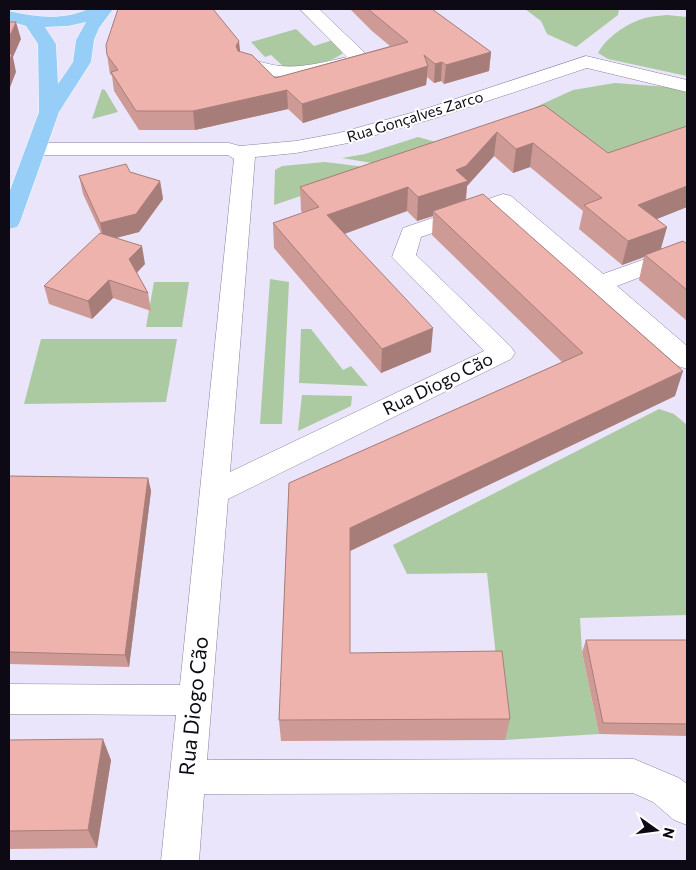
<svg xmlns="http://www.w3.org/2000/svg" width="696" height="870" viewBox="0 0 696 870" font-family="Commissioner,sans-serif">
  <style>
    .green { fill: #accaa1 }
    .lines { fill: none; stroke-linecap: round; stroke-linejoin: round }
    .minor-casing { stroke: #8980a0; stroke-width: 1 }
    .major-casing { stroke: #fff; stroke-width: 1 }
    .minor { fill: #fff; fill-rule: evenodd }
    .major { fill: #97cef7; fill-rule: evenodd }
    .wall { fill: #ce9a96 }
    .shaded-wall { fill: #a77d7a }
    .building { fill: #efb3ae; stroke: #a77d7a }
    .labels { text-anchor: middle; stroke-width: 4; stroke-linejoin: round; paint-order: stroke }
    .far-street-label { font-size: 15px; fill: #0e0a15; stroke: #fff }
    .street-label { font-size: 18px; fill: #0e0a15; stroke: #fff }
    .near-street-label { font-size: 21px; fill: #0e0a15; stroke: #fff }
  </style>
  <rect width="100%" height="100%" fill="#eae5fa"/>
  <g class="green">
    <path d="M525,9h94l-1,6 -42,32 -29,-13 -6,-13z"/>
    <path d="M667,15l20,2v59l-79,-17 -10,-6c8,-15 28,-29 44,-34 8,-3 17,-3 25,-4z"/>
    <path d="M296,29l18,17 19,-6 10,11 -1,3c-15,10 -39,15 -57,14l-14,-13 -6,2 -14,-15z"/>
    <path d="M615,83l53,4 19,5v45l-88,35 -72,-61 46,-21z"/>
    <path d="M102,89l3,1 13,22 -26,7z"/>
    <path d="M418,137l18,5 -46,24 -48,-8 23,-4z"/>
    <path d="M325,162l56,7 -107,36 1,-35 7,-4z"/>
    <path d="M270,279l19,3 -7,142h-22z"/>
    <path d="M154,282h35l-7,45h-36z"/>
    <path d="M301,329h10l32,41 8,-4 17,20 -69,-3z"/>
    <path d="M41,339h136l-11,63 -142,2z"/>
    <path d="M302,395l50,1 -1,10 -53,25z"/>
    <path d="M659,409l15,5 13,11v190l-107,3 2,34 17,82 -94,6 -18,-167 -80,1 -14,-29z"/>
  </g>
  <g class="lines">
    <defs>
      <g id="minor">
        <path d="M300,9h19l48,46 2,4 -2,4c-52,13 -73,21 -126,6l-2,-4 2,-4c13,-3 26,4 39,5 23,2 45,-4 67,-9z"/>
        <path d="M586,56l101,24v12l-100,-24 -148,49 -91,26 -52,10 -41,4 -25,315 254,-121 -92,-94 11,-29 100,-34 8,2 92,78 84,-30v15l-70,27 70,60v23l-9,-3 -178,-156 -79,27 -5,18 95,92 4,6 -4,6 -283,140 -21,261 427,-1 45,19 8,6v41l-13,-5 -21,-18 -20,-9 -429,1 -5,67h-38l15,-146 -167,-1v-30l171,1 54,-526 -6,-4h-192l-7,-2 -3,-4 3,-4 7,-2h193l11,3 56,-5 43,-8 86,-24z"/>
      </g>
      <path id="major" d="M88,9h25l-14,19 -5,12 -3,22 -32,50 -39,110 -3,5 -8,2v-36l30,-81 -1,-68 -12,-18 -17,-5v-10c26,6 53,10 79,-2zM86,22l-10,18 -3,22 -15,22 -2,-40 -11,-17 23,-1z"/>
    </defs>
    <use href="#minor" class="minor-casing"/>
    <use href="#major" class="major-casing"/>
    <use href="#minor" class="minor"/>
    <use href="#major" class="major"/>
  </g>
  <g class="wall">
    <path d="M350,9h85l-1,2 57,41 -2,19 -45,13 -3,-3 -7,2 -7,-6 -1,8 -123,38 -15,-14 -93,21h-56l-25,-39 -2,-15 -2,-2 -3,-19 133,-3 35,26 115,-32 -18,-15z"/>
    <path d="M544,105l64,48 79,54 -31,12 11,8 -7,22 27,-5v77l-48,-41 5,-23 -22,8 -43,-36 4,-18 -53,-44 -17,6 -19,-17 -27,30 -1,14 209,196 -325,155v102l160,66 -5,21 -224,1 -2,-21 10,-237 273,-121 -130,-127 1,-19 -16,5 -10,-10 -63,22 87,119 -50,21 -107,-125 -1,-25 30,-10 -2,-2 -1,-24z"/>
    <path d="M130,172l30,9 3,18 -24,33 -23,6 29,26 -8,9 11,20 3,18 -38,-13 -21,21 -43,-15 -5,-18 57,-53 -18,-39 -4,-18z"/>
    <path d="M9,476l139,2 3,13 -22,176 -120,-3z"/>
    <path d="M586,640h101v96l-88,-2 -17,-82z"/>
    <path d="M9,740l102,20 -14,88 -88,1z"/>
  </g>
  <g class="shaded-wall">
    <path d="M16,22l5,17 -8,18 3,15 -7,18v-52z"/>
    <path d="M239,41l2,18 -5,-13z"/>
    <path d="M491,52l-2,19 -45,13 2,-19z"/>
    <path d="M442,62l-1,19 -7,2 1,-19z"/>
    <path d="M428,66l-2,19 -123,38 -1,-19z"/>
    <path d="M287,90l1,19 -93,21 -2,-19z"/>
    <path d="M497,132l-3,24 -27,30 -2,19 -32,6v5l-16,5 1,-24z"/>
    <path d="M533,143l-3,24 -17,6 3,-24z"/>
    <path d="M160,181l3,18 -24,33 -35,9 -4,-18z"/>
    <path d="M687,186v21l-55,22 6,-24z"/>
    <path d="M408,187l-1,24 -79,29 -1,-25z"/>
    <path d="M667,227l-7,25 -15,3 -1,2 -22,8 6,-24z"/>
    <path d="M142,246l3,18 -13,13 -3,-18z"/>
    <path d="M109,280l4,18 -21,21 -4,-18z"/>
    <path d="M433,328l-2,24 -50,21 1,-24z"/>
    <path d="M683,371l-8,25 -325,155v-23z"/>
    <path d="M148,478l3,13 -22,176 -4,-12z"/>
    <path d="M103,739l8,21 -14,88 -9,-18z"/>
  </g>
  <g class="building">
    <path d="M118,9h95l26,32 -3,5 2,5 14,4 23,23 133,-36 -40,-33h64l59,43 -45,13 -4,-3 -7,2 -11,-9 4,11 -126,38 -15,-14 -94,21h-57l-25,-39 7,-2 -11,-15 -1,-10z"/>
    <path d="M9,22h7l-7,16z"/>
    <path d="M9,54h3l-3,8z"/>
    <path d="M544,105l64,48 79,-27v60l-49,19 29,22 -39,14 -44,-36 18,-7 -69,-55 -17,6 -19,-17 -31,34 -10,4 12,11 -50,16 -10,-10 -81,28 106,113 -51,21 -109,-126 46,-16 -19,-20z"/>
    <path d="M126,164l4,8 30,9 -24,33 -36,9 -21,-47z"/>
    <path d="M483,194l200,177 -333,157v125l152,-2 8,68 -231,1 10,-237 294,-130 -150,-142z"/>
    <path d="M100,233l42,13 -13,13 19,34 -39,-13 -21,21 -44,-15z"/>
    <path d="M683,241l4,3v46l-42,-35z"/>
    <path d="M9,476l139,2 -23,177 -116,-3z"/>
    <path d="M586,640h101v84l-84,-1z"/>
    <path d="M103,739l-15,91 -79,1v-91z"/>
  </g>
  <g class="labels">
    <g class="far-street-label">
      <text transform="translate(415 117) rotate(-17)" y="5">Rua Gonçalves Zarco</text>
    </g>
    <g class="street-label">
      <text transform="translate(438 384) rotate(-26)" y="6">Rua Diogo Cão</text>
    </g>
    <g class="near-street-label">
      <text transform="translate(194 706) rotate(-84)" y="7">Rua Diogo Cão</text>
    </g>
  </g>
  <rect width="696" height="870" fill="none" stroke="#0e0a15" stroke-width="20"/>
  <g transform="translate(656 830) rotate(104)" stroke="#ffffff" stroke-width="4" paint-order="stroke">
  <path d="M0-4L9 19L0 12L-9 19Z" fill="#0e0a15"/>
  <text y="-8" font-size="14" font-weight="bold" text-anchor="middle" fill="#0e0a15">N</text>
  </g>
</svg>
